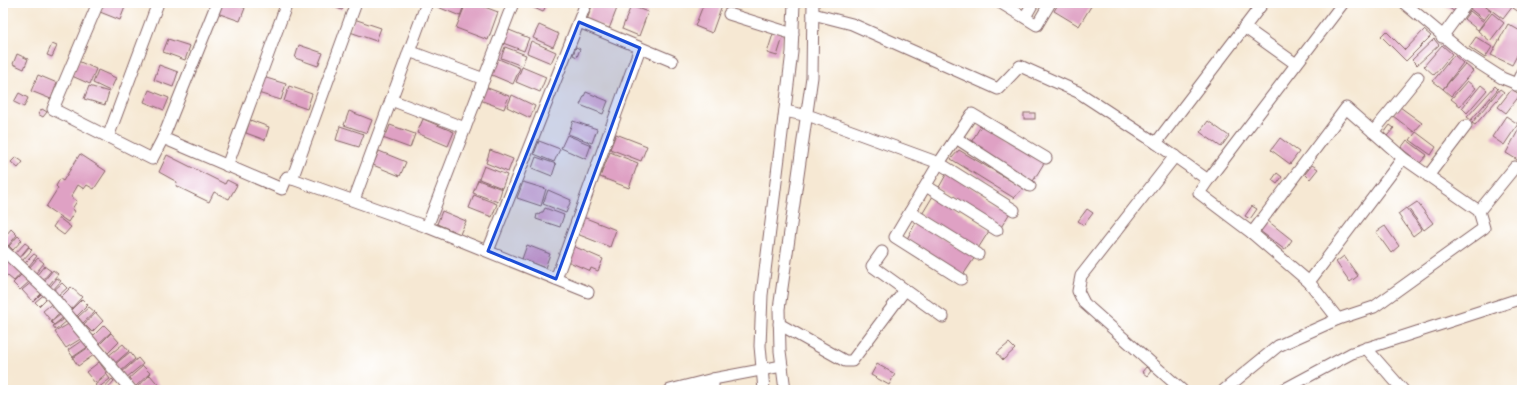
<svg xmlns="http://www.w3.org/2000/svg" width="1525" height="393" viewBox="0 0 1525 393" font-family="Pangolin,sans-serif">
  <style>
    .building { fill: #dfa1c4 }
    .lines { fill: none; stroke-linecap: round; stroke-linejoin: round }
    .minor-casing { stroke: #866566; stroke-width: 13 }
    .minor { stroke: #fff; stroke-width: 11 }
    .marked { fill: #1d4ed8; fill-opacity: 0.2; stroke: #1d4ed8; stroke-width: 3; stroke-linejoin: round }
  </style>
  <rect width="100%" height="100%" fill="#fff"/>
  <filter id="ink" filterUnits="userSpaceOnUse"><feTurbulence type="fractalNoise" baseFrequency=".025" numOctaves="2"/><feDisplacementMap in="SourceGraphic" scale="8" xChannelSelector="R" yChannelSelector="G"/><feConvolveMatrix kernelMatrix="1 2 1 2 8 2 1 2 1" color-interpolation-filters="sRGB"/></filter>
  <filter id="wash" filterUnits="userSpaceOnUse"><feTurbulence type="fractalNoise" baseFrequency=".012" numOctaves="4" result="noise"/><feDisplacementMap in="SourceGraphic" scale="16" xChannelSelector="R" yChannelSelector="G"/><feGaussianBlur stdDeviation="0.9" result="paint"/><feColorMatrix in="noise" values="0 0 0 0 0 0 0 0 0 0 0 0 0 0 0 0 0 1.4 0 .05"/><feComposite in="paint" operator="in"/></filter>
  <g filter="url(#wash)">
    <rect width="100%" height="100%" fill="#f6e8d3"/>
    <g id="blocks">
      <g class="building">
        <path d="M104,3h12l9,4 -5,13 -20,-8z"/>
        <path d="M220,3h11l14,5 -5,13 -23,-8z"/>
        <path d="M324,3h21l-3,7z"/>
        <path d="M434,3h31l-5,13 -27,-11z"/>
        <path d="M466,3h8l24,9 -10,28 -32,-12z"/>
        <path d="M523,3h24l-4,9z"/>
        <path d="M593,3h26l-10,26 -22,-9z"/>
        <path d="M704,3h12l6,2 -10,28 -17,-7z"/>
        <path d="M1059,3h34l-14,23 -25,-15z"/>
        <path d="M1442,3h20l-7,9z"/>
        <path d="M1473,3h8l10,8 -7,9 -15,-12z"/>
        <path d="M1482,3h27l4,3 -10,13z"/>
        <path d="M1517,3h5v11l-9,-6z"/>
        <path d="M631,6l17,6 -9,24 -17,-7z"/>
        <path d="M1470,11l14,11 -6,8 -14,-11z"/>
        <path d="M1492,13l12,10 -14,18 -12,-10z"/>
        <path d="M354,19l27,9 -5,13 -26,-9z"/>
        <path d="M1508,24l14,8v14l-10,19 -21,-10z"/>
        <path d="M539,25l20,9 -6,13 -20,-9z"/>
        <path d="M509,30l20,8 -5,13 -21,-8z"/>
        <path d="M1424,30l7,6 -25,25 -25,-25 5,-5 19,19z"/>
        <path d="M774,31l10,3 -7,22 -10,-3z"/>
        <path d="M1476,37l16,10 -7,11 -16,-11z"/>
        <path d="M168,39l22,7 -5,14 -22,-8z"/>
        <path d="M1434,39l5,6 -22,20 -5,-5z"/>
        <path d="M531,41l25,11 -5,11 -24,-10z"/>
        <path d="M52,44l5,2 -5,11 -5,-2z"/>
        <path d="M299,45l24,8 -5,13 -23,-8z"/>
        <path d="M1442,45l10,9 -18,21 -10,-9z"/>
        <path d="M505,47l21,8 -4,11 -21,-8z"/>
        <path d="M576,47l4,2 -3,8 -4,-2z"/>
        <path d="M17,54l11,5 -4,10 -11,-5z"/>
        <path d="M1454,55l9,8 -20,26 -10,-8z"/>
        <path d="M494,57l26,11 -7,16 -26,-11z"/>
        <path d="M78,61l18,8 -6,15 -18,-8z"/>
        <path d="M1465,64l8,7 -22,25 -8,-7z"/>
        <path d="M159,65l19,7 -5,15 -19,-7z"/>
        <path d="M522,67l24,10 -6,15 -24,-10z"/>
        <path d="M98,70l18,8 -6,13 -17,-8z"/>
        <path d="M38,75l19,8 -6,16 -20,-8z"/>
        <path d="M263,77l23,7 -5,16 -23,-7z"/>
        <path d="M1467,81l9,7 -16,18 -9,-7z"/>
        <path d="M1481,85l6,5 -20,23 -5,-5z"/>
        <path d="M89,86l20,6 -4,13 -21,-6z"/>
        <path d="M289,86l23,8 -5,15 -23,-8z"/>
        <path d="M1495,86l3,3 -27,31 -4,-3z"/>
        <path d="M485,87l24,9 -5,13 -24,-9z"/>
        <path d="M1500,89l4,3 -29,33 -3,-2z"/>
        <path d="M1512,89l8,6 -14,18 -8,-6z"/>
        <path d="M149,90l20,8 -5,12 -20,-8z"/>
        <path d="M586,92l22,9 -5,13 -23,-9z"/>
        <path d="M19,93l9,5 -4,9 -10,-5z"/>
        <path d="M512,95l23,11 -5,12 -23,-11z"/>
        <path d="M1400,107l22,16 -8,9 -21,-16z"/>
        <path d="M42,109l5,3 -4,5 -5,-3z"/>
        <path d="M349,111l23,9 -5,13 -23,-8z"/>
        <rect x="1024" y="113" width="11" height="6"/>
        <path d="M1506,116l12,8 -14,21 -12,-8z"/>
        <path d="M423,119l31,13 -6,14 -31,-13z"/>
        <path d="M250,120l19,7 -4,13 -19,-7z"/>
        <path d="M573,121l24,8 -5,14 -24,-9z"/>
        <path d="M1208,121l21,15 -8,11 -21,-15z"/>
        <path d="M982,124l62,39 -12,20 -62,-39z"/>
        <path d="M390,125l25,9 -5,14 -30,-11 2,-6 5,2z"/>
        <path d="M1390,125l4,3 -7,8 -3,-3z"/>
        <path d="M1521,125l1,1 -1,36 -15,-9z"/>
        <path d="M340,126l24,8 -5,13 -23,-7z"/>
        <path d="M1416,132l20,15 -5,8 -21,-15z"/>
        <path d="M616,134l31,12 -6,15 -31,-12z"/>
        <path d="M567,135l24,10 -5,14 -25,-11z"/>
        <path d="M1280,138l19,14 -9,12 -19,-14z"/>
        <path d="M1407,140l20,15 -7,8 -19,-15z"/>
        <path d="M539,141l21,8 -6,13 -20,-8z"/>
        <path d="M490,150l23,9 -5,13 -22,-9z"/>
        <path d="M959,150l64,38 -9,10 -63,-39z"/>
        <path d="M379,151l27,11 -6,14 -27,-11z"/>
        <path d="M610,152l28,11 -9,25 -29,-11z"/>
        <path d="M80,154l26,17 -12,18 -7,-4 -3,4 -6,-4 -7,12 6,4 -5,8 3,2 -7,11 -22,-15 12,-19 -2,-2 4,-7 3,2z"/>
        <path d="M167,155l58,29 2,-4 10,5 -8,14 -15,-7 -5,10 -33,-16 1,-4 -18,-10z"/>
        <path d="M16,157l7,5 -5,6 -7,-6z"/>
        <path d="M536,157l20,7 -4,12 -20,-8z"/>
        <path d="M1312,165l6,4 -8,10 -5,-5z"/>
        <path d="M484,166l23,9 -5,13 -23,-9z"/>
        <path d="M947,173l64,38 -11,18 -62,-40z"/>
        <path d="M1277,173l5,4 -5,7 -5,-4z"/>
        <path d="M478,180l24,9 -4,13 -25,-9z"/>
        <path d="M523,182l23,7 -5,17 -24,-8z"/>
        <path d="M548,190l23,10 -5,13 -23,-9z"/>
        <path d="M474,195l23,9 -5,13 -23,-9z"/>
        <path d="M933,196l56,35 -12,19 -56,-34z"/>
        <path d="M1417,202l16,21 -9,7 -16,-22z"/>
        <path d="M1252,206l5,3 -7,10 -5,-3z"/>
        <path d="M545,208l19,7 -4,12 -24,-8 1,-5 2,1 2,-3h2z"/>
        <path d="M1406,208l16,21 -9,7 -15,-22z"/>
        <path d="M1087,209l6,4 -9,12 -6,-4z"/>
        <path d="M442,211l24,10 -6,13 -23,-10z"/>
        <path d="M583,217l33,13 -6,17 -33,-13z"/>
        <path d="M59,218l12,9 -7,8 -11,-8z"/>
        <path d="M1268,221l24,19 -7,10 -25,-19z"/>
        <path d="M916,222l59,35 -12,18 -56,-36z"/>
        <path d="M1385,226l14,20 -8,7 -15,-21z"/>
        <path d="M11,229l6,6 -9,11 -5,-4v-3z"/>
        <path d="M18,236l4,4 -9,10 -4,-4z"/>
        <path d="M25,243l4,3 -10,12 -4,-4z"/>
        <path d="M527,245l23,9 -5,14 -23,-9z"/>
        <path d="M573,246l30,13 -5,12 -7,-3 -1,3 -23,-10z"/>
        <path d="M29,247l3,3 -10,11 -3,-2z"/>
        <path d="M34,254l3,2 -8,10 -4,-3z"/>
        <path d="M1344,256l14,20 -8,6 -14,-20z"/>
        <path d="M5,258l17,14 -8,9 -11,-9v-12z"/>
        <path d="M38,258l6,5 -8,10 -7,-5z"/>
        <path d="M44,266l7,5 -8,9 -6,-5z"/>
        <path d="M53,270l5,4 -9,11 -5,-4z"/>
        <path d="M23,273l7,8 -10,9 -7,-7z"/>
        <path d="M57,278l4,3 -10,11 -3,-3z"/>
        <path d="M33,281l10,11 -10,10 -11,-12z"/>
        <path d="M62,283l5,5 -10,9 -5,-5z"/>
        <path d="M71,287l11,10 -11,12 -11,-11z"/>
        <path d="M46,293l3,3 -10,10 -4,-4z"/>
        <path d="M82,299l6,6 -11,11 -6,-6z"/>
        <path d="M54,302l8,10 -11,9 -8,-10z"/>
        <path d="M89,307l6,5 -12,11 -5,-6z"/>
        <path d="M64,312l2,3 -12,10 -3,-3z"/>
        <path d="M96,313l7,8 -11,11 -8,-8z"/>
        <path d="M65,318l2,3 -11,9 -3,-4z"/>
        <path d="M72,322l10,16 -16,10 -11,-16z"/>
        <path d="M104,325l7,7 -14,13 -6,-7z"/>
        <path d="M111,333l8,9 -11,11 -9,-8z"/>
        <path d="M84,339l5,7 -16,11 -5,-7z"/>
        <path d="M1009,343l6,6 -12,11 -6,-7z"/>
        <path d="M123,344l6,7 -15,13 -6,-8z"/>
        <path d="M89,347l5,8 -16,11 -5,-8z"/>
        <path d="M130,352l5,7 -15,13 -6,-7z"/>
        <path d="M138,358l5,6 -17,14 -5,-5z"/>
        <path d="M99,362l8,11 -12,10 -9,-11z"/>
        <path d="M877,364l18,10 -6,11 -18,-10z"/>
        <path d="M143,366l7,7 -16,15 -7,-8z"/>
        <path d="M1146,367l5,4 -4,5 -5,-4z"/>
        <path d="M107,375l3,4 -12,9 -3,-3z"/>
        <path d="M150,375l11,13 -2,2h-21l-2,-2z"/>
        <path d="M112,379l2,2 -8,9h-4z"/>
      </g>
    </g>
  </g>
  <g filter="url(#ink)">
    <use href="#blocks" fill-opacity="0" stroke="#866566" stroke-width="1"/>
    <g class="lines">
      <defs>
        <g id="minor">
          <path d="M98,3l-45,106 99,50 11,-21"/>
          <path d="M217,3l-54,135 119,51 5,-12 140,50 161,65"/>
          <path d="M1001,3l36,22 13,-22"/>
          <path d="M1263,3l-107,140 52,37 135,-177"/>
          <path d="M1404,3l62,52 36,23 20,8"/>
          <path d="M729,14l64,20"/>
          <path d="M813,14l39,10 146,65 22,-23 58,26 78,51"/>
          <path d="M1025,17l8,-14"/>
          <path d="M579,22l93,39"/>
          <path d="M1244,27l52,37"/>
          <path d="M1442,37l25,-34"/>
          <path d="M409,51l75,28"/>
          <path d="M1516,85l6,-13"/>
          <path d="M391,100l74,28"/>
          <path d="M785,111l28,6 126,46 75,47"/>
          <path d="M1373,132l45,-55"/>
          <path d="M108,137l50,-134"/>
          <path d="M956,138l74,48"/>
          <path d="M1175,156l-94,120 -3,15 6,12 98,87"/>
          <path d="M227,166l60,-163"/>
          <path d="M1428,176l38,-50"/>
          <path d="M292,179l64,-176"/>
          <path d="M1208,180l-9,13 53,40 94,-125 57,50 -94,124 29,37 36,-12 110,-79 -5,-17 -76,-53"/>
          <path d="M926,186l71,44"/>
          <path d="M354,200l73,-197"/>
          <path d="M1479,211l36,-44"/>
          <path d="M910,212l68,42"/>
          <path d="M427,227l86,-224"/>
          <path d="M1252,233l57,49"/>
          <path d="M3,250l48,45 80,95"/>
          <path d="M488,251l98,-248"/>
          <path d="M882,252l-10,14 71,51"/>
          <path d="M556,279l84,-231"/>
          <path d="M961,279l-66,-42 44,-74 33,-49 74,44"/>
          <path d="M779,324l66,37h7l53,-71"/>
          <path d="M1366,348l37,42"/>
          <path d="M713,379v11"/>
          <path d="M670,390l43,-11 69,-13"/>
          <path d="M764,390l-4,-44 2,-51 30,-243 2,-49"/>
          <path d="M785,390l-5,-39 -1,-42 33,-232 1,-74"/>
          <path d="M1224,390l54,-44 60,-27"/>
          <path d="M1283,390l69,-37 170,-55"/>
        </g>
      </defs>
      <use href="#minor" class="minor-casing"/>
      <use href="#minor" class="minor"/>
    </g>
  </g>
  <path class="marked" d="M579,22l61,26 -84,231 -68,-28z"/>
  <rect width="1525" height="393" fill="none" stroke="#fff" stroke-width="16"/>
</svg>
